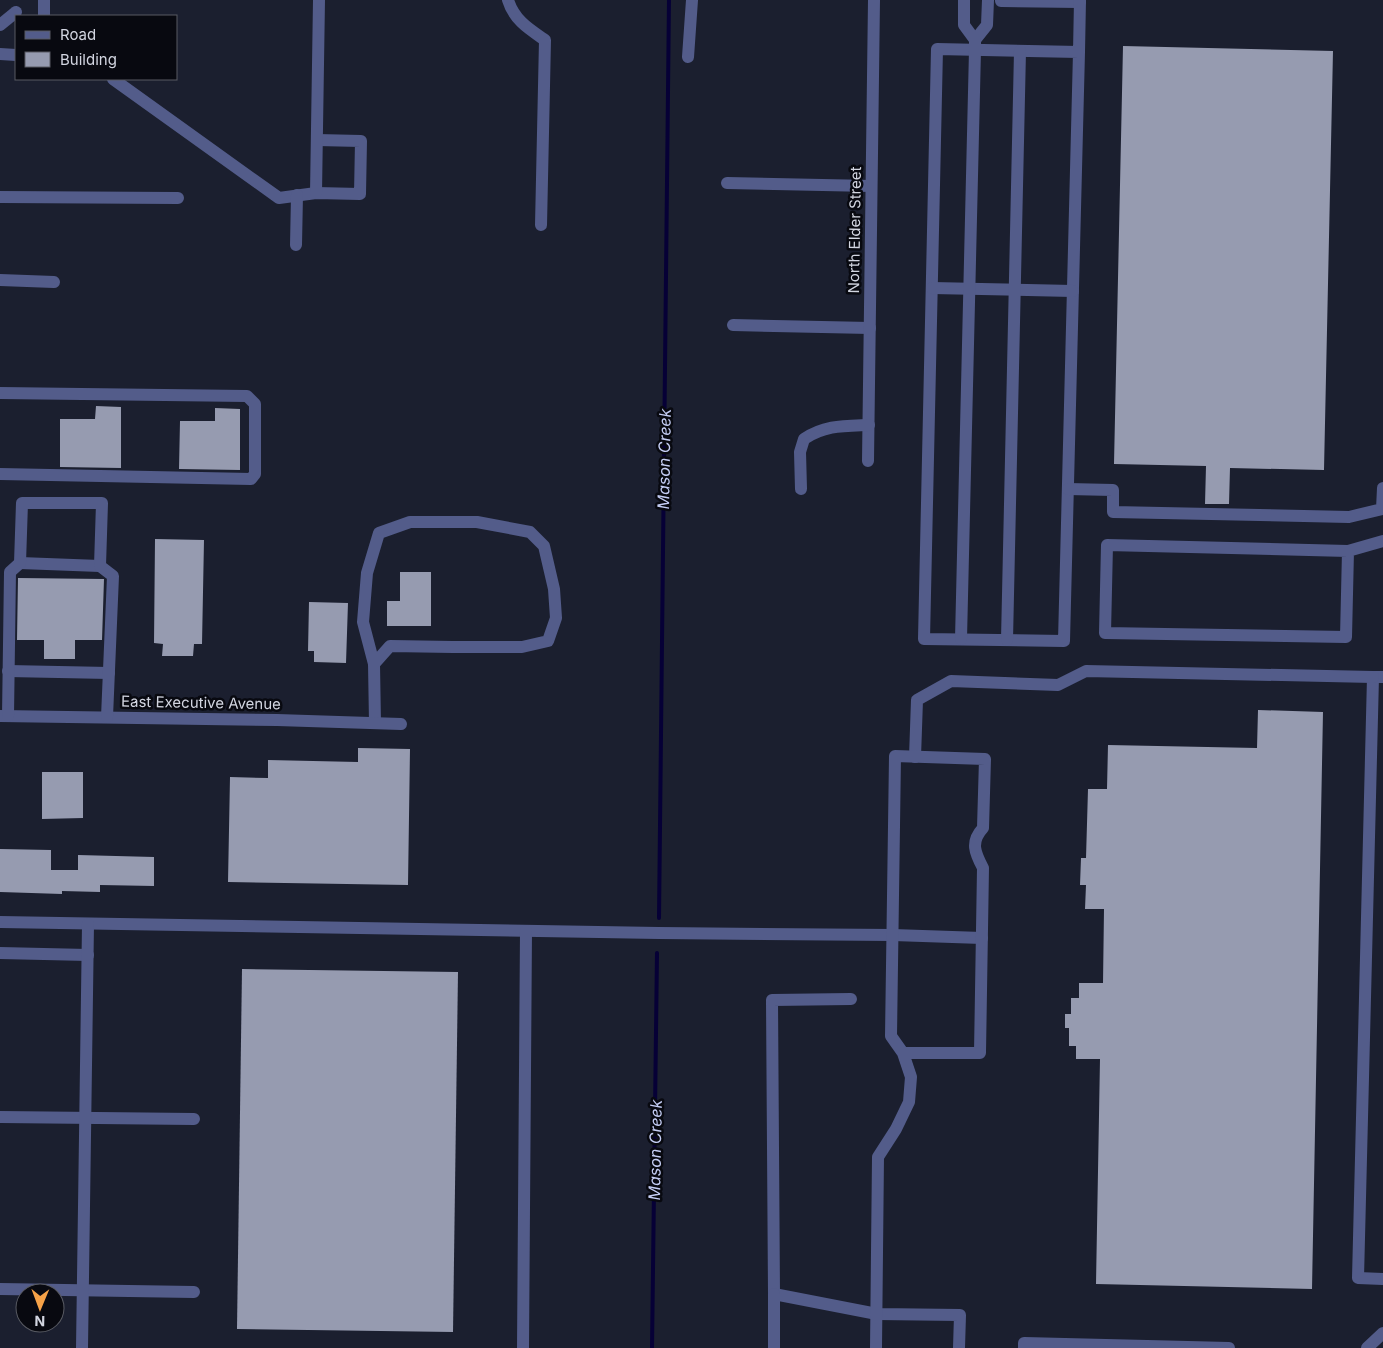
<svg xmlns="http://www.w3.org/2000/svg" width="1383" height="1348" viewBox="0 0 1383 1348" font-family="Inter,sans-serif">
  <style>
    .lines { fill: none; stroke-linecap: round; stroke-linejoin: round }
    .stream { stroke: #060036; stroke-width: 4 }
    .building { fill: #969bb0 }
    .minor { stroke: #535c8a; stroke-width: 12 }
    .labels { text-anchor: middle; stroke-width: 5; stroke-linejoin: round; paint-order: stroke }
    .street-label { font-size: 15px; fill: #d2d5e0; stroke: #080910 }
    .water-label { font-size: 16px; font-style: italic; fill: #c4cdf4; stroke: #080910 }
  </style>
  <rect width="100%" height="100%" fill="#1b1f2f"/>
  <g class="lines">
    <g class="stream">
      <path d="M659,918l10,-918"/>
      <path d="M652,1348l5,-395"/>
    </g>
  </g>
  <g class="building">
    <path d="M1123,46l210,5 -9,419 -94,-2 -1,36h-24l1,-38 -92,-2z"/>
    <path d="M96,406l25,1v61l-61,-1v-48h35z"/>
    <path d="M215,408l25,1v61l-61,-1 1,-48h35z"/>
    <path d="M155,539l49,1 -2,104h-8l-1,12h-31l1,-12 -9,-1z"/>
    <path d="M400,572h31v54h-44v-25h13z"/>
    <path d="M18,578l86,1 -2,61h-27v19h-31v-19h-27z"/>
    <path d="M309,602l39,1 -2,60 -32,-1v-11h-6z"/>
    <path d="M1258,710l65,2 -11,577 -216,-5 4,-225h-24v-13h-7v-18h-4v-14h6v-16h8v-15h24l1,-74h-19l1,-24h-6l1,-27h5l2,-69h19l1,-44 149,3z"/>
    <path d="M358,748l52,1 -2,136 -180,-3 2,-105 38,1v-18l90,2z"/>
    <path d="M42,772h41v46l-41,1z"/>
    <path d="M0,849l51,1v20h27v-15l76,2v29l-54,-1v7l-38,-1v3l-62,-2z"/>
    <path d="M242,969l216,3 -5,360 -216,-3z"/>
  </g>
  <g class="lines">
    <g class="minor">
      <path d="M508,0c6,20 21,29 37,40l-4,185"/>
      <path d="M1001,1l79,1"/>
      <path d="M44,16v-16"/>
      <path d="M0,25l16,-13"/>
      <path d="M975,40l12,-15 1,-25"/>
      <path d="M1079,52l-142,-3 -13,590 140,2 15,-589 1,-52"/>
      <path d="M0,54l16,1"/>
      <path d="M688,57l4,-57"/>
      <path d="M113,79l166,119 37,-5 44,1 1,-53 -44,-1"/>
      <path d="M727,183l144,3"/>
      <path d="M316,193l3,-193"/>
      <path d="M0,197l178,1"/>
      <path d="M296,245l1,-50"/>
      <path d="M0,280l54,2"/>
      <path d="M932,288l141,3"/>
      <path d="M733,325l137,3"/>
      <path d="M0,393l247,3 8,8v70l-4,5 -251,-5"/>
      <path d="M868,461l6,-461"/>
      <path d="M801,489l-1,-37 4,-13c21,-14 40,-13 65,-14"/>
      <path d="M1068,489l45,1v22l236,5 33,-8 1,-21"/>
      <path d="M1348,551l-2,86 -241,-4 2,-88 241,6 35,-10"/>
      <path d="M20,563l80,3"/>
      <path d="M961,639l14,-589v-10l-11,-15v-25"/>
      <path d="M1007,640l13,-589"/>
      <path d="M374,664l-11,-42 4,-49 12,-40 31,-11h67l53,10 14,14 10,43 2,29 -8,23 -26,6h-69l-63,-1 -16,18 1,59"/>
      <path d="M8,671l101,2"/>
      <path d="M1383,677h-10l-15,601 25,1"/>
      <path d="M0,716l277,4 124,4"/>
      <path d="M8,716l2,-144 10,-9 2,-60h80l-2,63 13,10 -6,141"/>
      <path d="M915,757l2,-57 34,-19 107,4 28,-14 287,6"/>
      <path d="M0,922l659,11 234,2 89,3"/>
      <path d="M0,953l88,2"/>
      <path d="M851,999l-79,1 2,294 103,20 83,1 -1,33"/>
      <path d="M0,1117l194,2"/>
      <path d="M0,1289l194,3"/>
      <path d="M774,1294v54"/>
      <path d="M82,1348l6,-424"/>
      <path d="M523,1348l3,-417"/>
      <path d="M876,1348l2,-191 18,-28 13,-27 2,-25 -8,-24 -12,-17 4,-280 90,3 -2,69c-13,14 -8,25 0,40l-3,185h-77"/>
      <path d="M1024,1348v-5l205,5"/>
      <path d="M1367,1348l16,-15"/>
    </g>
  </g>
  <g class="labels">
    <g class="street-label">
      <text transform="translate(855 230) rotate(-89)" y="5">North Elder Street</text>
      <text transform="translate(201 703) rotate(1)" y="5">East Executive Avenue</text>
    </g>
    <g class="water-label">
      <text transform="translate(664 459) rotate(-89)" y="6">Mason Creek</text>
      <text transform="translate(655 1150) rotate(-89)" y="6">Mason Creek</text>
    </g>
  </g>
  <rect x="15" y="15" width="162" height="65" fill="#080910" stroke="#595b63"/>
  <rect x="25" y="31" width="25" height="8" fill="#535c8a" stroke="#595b63"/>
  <text x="60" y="40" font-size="15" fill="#d2d5e0">Road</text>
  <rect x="25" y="52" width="25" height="15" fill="#969bb0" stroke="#595b63"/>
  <text x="60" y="65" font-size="15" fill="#d2d5e0">Building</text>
  <g transform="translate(40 1308) rotate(181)"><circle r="24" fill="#080910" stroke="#595b63"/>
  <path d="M0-4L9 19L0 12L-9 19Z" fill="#f6a248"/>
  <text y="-8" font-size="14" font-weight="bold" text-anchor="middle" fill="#d2d5e0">N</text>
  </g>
</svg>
